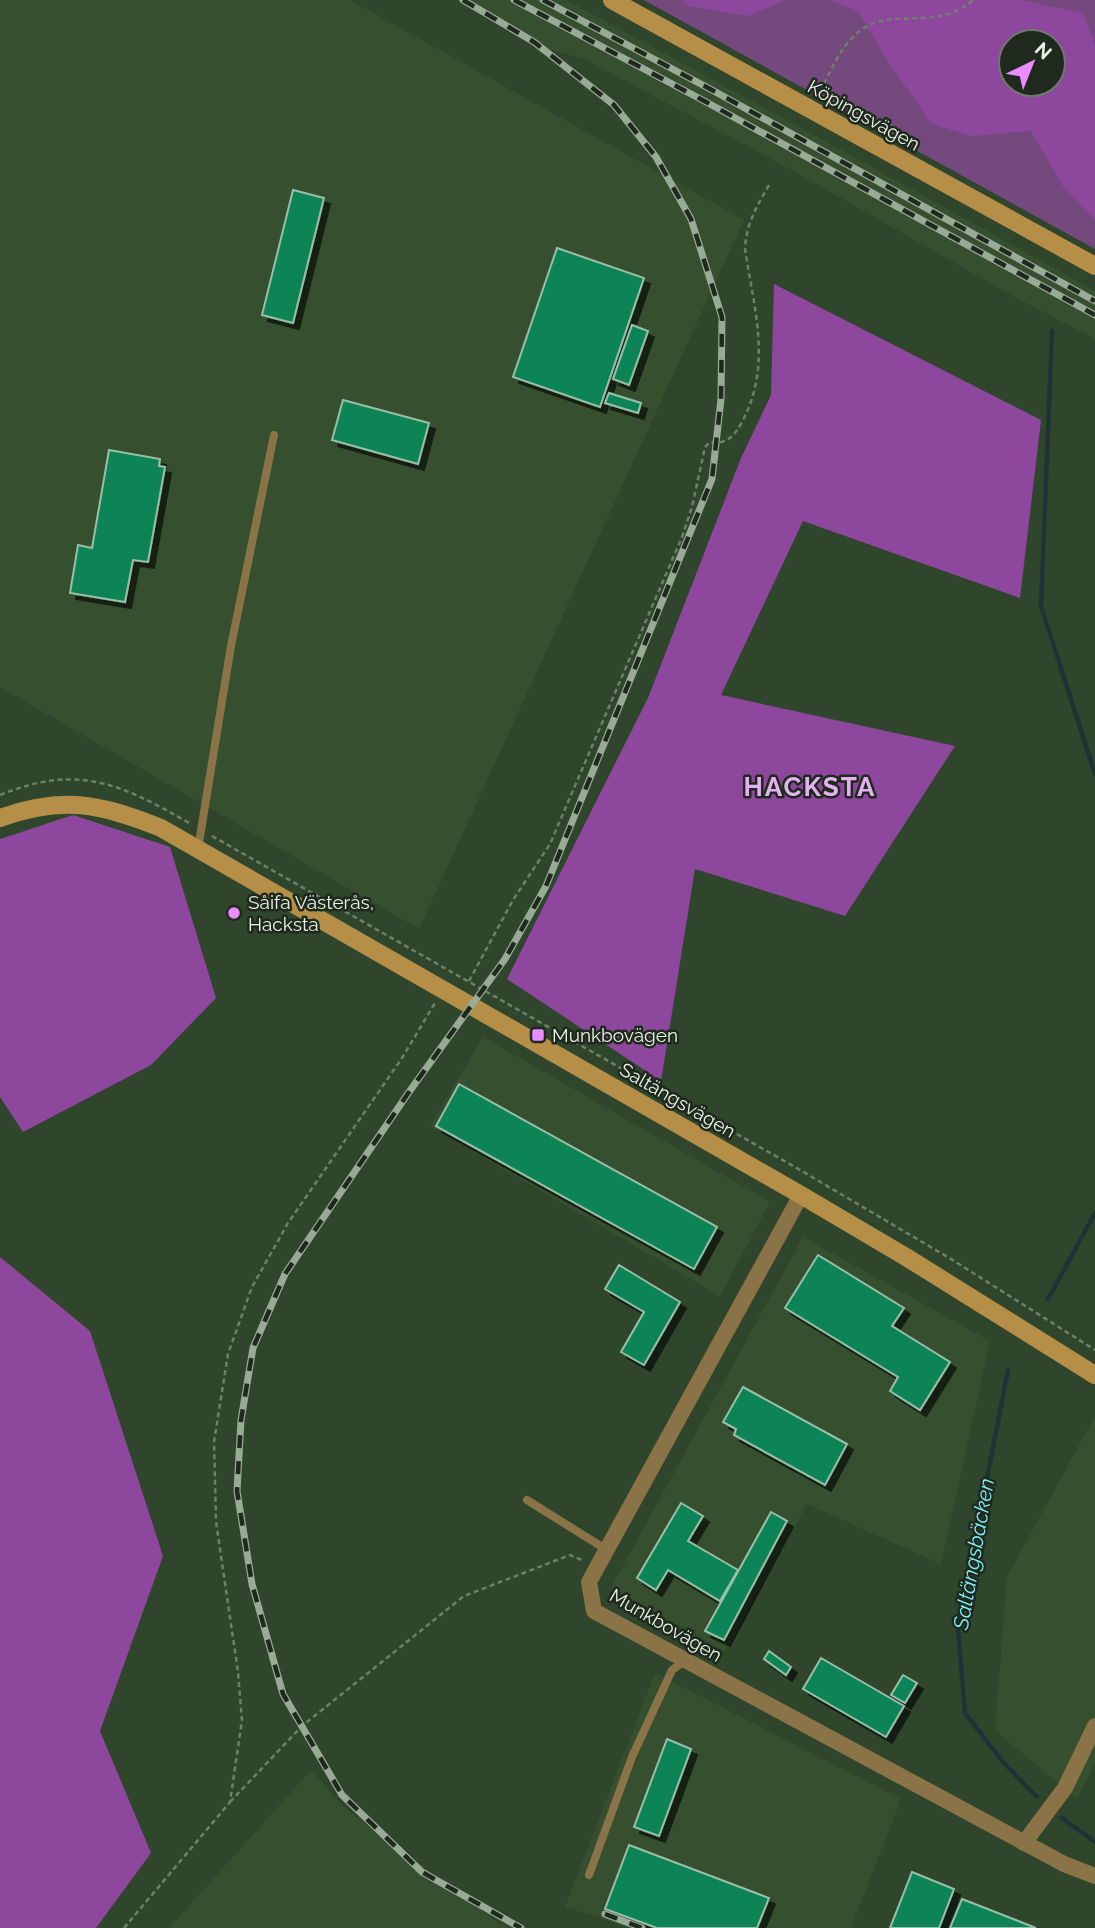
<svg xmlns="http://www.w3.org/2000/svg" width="1095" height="1928" viewBox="0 0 1095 1928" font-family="Raleway,sans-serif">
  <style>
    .built { fill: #354f2f }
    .green { fill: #744a7e; fill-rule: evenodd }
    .forest { fill: #8d479d; fill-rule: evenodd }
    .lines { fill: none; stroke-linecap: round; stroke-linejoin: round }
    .stream { stroke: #1c3435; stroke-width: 4.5 }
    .building { fill: #0f8457; stroke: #99bfa9; stroke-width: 2; filter: url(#shadow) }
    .path { stroke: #6d806a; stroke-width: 2.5; stroke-dasharray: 5 3.5; stroke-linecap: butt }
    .lane { stroke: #8b7348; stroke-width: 8 }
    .street { stroke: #8b7348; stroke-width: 16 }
    .secondary { stroke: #b58e47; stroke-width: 18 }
    .rail-casing { stroke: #99aa96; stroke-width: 7 }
    .rail { stroke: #1f291d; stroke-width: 4.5; stroke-dasharray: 13; stroke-linecap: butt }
    .poi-dot { fill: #e98dfe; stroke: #1f291d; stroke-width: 2.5 }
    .labels { text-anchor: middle; stroke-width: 5; stroke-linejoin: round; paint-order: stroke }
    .street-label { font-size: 19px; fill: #e7f4e4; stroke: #1f291d }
    .poi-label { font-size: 19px; fill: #e7f4e4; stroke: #1f291d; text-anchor: start }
    .water-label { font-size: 21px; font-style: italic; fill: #7af0f6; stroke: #1f291d }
    .district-label { font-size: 26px; font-weight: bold; letter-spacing: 2px; fill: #e3b1ef; stroke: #1f291d }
  </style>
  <defs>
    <filter id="shadow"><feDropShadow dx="6" dy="6" stdDeviation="0" flood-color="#0009"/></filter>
  </defs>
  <rect width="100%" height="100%" fill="#30462c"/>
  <g class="built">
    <path d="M0,0h350l394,220 -325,709 -419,-242z"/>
    <path d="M456,0h110l245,133 284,158v48l-93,-49 -212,-121 -206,-110 -53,-15z"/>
    <path d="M483,1037l287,165 -50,94 -290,-170z"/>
    <path d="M803,1237l187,104 -49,223 -134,-60 -82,148 -114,-64z"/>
    <path d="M1095,1416v348l-18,34 -82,-67 12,-154z"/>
    <path d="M655,1673l246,126 -50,129h-219l-67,-21z"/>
    <path d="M311,1770l30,35 159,119 10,4h-341z"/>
  </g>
  <path class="green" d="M644,0h451v249zM1011,42h42v42h-42z"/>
  <g class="forest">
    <path d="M682,0h104l-38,16 -59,-10z"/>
    <path d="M828,0h193l62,13 12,32v175l-33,-35 -31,-54 -59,5 -40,-12 -43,-61 -31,-52zM1011,42h42v42h-42z"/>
    <path d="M774,284l267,136 -21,178 -217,-77 -82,174 234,51 -110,170 -150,-47 -34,212 -154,-102 141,-281 93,-240 30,-63z"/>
    <path d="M73,815l97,32 46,151 -65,67 -128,67 -23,-35v-258z"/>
    <path d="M0,1257l90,74 73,225 -63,175 51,122 -55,75h-96z"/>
  </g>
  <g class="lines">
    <g class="stream">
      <path d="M1052,331l-11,275 54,168"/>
      <path d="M1048,1299l47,-86"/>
      <path d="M1008,1370l-50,258 7,85 38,49 34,35"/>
      <path d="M1062,1818l33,24"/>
    </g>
  </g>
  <g class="building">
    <path d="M293,190l31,8 -31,125 -31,-8z"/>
    <path d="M557,248l87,30 -44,129 -87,-30z"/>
    <path d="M632,325l16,6 -19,54 -16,-6z"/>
    <path d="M609,393l32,10 -3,10 -33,-10z"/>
    <path d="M343,400l86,23 -11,41 -86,-24z"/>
    <path d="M109,450l51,9 -1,7 6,1 -17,95 -15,-2 -8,42 -55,-9 8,-48 14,3z"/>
    <path d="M459,1084l258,143 -23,42 -258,-143z"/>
    <path d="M818,1255l86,53 -12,18 58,36 -30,48 -30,-19 8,-14 -113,-69z"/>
    <path d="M619,1265l61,37 -36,63 -23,-13 23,-40 -39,-23z"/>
    <path d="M743,1387l104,57 -22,41 -91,-50 2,-6 -13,-7z"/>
    <path d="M681,1503l22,13 -15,25 50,29 -18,31 -52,-31 -12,20 -19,-12z"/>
    <path d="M771,1512l16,9 -63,119 -19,-9z"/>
    <path d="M769,1651l22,16 -5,8 -22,-16z"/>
    <path d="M821,1658l83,48 -18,31 -83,-48z"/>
    <path d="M903,1675l14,8 -12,20 -14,-8z"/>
    <path d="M667,1739l24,10 -32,87 -25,-9z"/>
    <path d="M629,1845l140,53 -12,30h-100l-52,-19z"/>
    <path d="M912,1872l42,17 -15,39h-49z"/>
    <path d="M962,1899l74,29h-86z"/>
  </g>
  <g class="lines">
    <g class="path">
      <path d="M820,91c10,-18 19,-41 34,-55 35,-34 78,-1 119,-36"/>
      <path d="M0,795c79,-32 121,-11 191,29"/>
      <path d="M212,836l583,331 156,92 144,91"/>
      <path d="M469,981l44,-81 37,-56 132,-307 10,-30 13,-60 5,-5c18,3 25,-7 33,-22 29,-56 11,-111 2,-171 1,-25 12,-43 24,-64"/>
      <path d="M230,1802l72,-76 162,-130 106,-41 14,6"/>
      <path d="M124,1928l106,-126 12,-82 -4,-48 -22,-150 -2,-80 14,-88 24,-67 36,-64 114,-165 33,-55"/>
    </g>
    <g class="lane">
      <path d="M198,849l33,-203 43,-211"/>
      <path d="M527,1500l80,50"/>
      <path d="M589,1875l43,-118 40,-87 13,-9"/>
    </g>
    <g class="street">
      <path d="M801,1195l-212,387 5,29 470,253 31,12"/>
      <path d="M1024,1843l41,-55 30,-62"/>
    </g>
    <g class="secondary">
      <path d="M612,0l483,266"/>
      <path d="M0,818c64,-23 101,-14 161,10l640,367 105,62 189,118"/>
    </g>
    <defs>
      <g id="rail">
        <path d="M463,0l71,42 80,63 42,52 35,62 31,98 -1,82 -9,80 -166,407 -41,73 -96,133 -124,182 -32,74 -12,72 -4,71 15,93 31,110 59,101 80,77 99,56"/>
        <path d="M514,0l194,103 387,212"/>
        <path d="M543,0l169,90 383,211"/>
        <path d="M605,1914l37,14"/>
      </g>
    </defs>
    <use href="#rail" class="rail-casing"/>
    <use href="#rail" class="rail"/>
  </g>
  <g class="poi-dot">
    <circle cx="234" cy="913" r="7"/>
    <rect x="531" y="1028" width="14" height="14" rx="3.5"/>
  </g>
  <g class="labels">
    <g class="street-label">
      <text transform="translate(864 115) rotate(29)" y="7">Köpingsvägen</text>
      <text transform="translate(678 1100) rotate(30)" y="7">Saltängsvägen</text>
      <text transform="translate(666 1625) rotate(30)" y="7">Munkbovägen</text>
    </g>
    <g class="poi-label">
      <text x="248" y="909">Såifa Västerås,<tspan x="248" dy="22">Hacksta</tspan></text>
      <text x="552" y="1042">Munkbovägen</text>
    </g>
    <g class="water-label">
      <text transform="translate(974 1554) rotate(-80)" y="7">Saltängsbäcken</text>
    </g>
    <g class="district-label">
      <text x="810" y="796">HACKSTA</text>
    </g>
  </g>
  <g transform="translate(1032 63) rotate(43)"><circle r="33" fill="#1f291d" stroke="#6f7a6d" stroke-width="2"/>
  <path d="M0-5L12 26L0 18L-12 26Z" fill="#e98dfe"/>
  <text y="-10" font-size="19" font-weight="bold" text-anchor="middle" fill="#e7f4e4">N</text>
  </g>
</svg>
